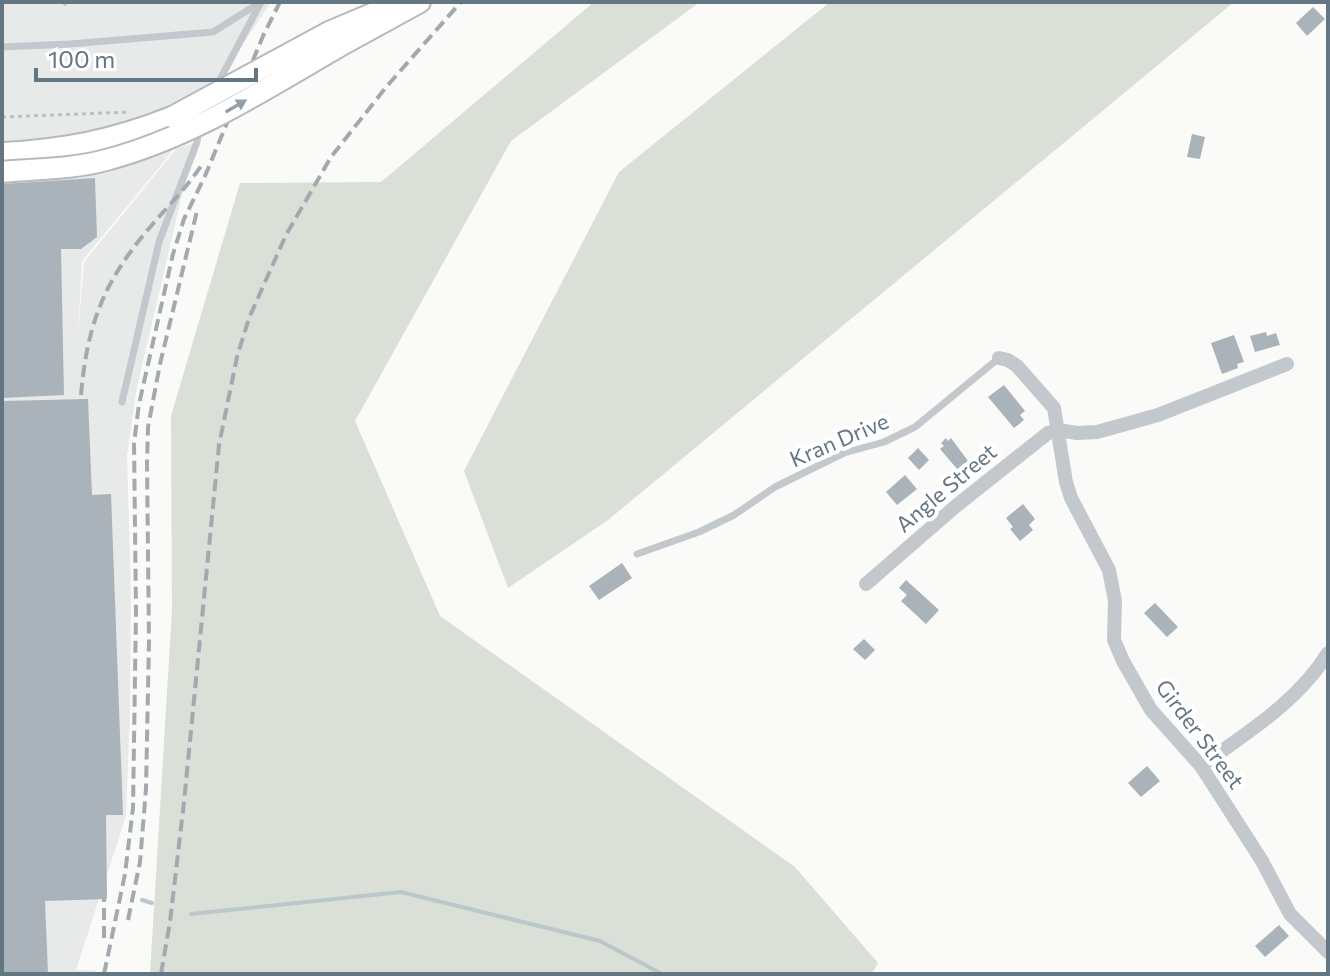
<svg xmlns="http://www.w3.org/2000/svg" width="1330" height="976" viewBox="0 0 1330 976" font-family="Commissioner,sans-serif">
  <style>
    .built { fill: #e8e9e9 }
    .green { fill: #dadfd7 }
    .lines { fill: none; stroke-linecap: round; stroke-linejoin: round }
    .stream { stroke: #bbc7cb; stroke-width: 4 }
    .building { fill: #aab3b9 }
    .primary-casing { stroke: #b5babe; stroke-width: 24 }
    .path { stroke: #bbbfc2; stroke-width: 3; stroke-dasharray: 4 4; stroke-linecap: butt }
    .lane { stroke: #c3c8cc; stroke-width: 7 }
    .street { stroke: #c3c8cc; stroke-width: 14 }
    .primary { stroke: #fff; stroke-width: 20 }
    .rail { stroke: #a2aab0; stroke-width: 4; stroke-dasharray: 12 6; stroke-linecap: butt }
    .primary-bridge-casing { stroke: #b5babe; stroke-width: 24; stroke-linecap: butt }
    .primary-bridge { stroke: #fff; stroke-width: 20 }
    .oneway { fill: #939fa8 }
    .labels { text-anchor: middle; stroke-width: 8; stroke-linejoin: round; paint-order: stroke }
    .street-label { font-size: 22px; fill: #657683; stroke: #fff }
  </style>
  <rect width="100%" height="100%" fill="#fafaf8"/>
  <path class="built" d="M2,2h269l-105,157 -84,102 -4,74 6,-73 93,-114 17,-5 -58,249 -9,64 4,136 -1,122 -4,102 -50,154h20l-2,4h-92z"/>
  <g class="green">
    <path d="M594,2h106l-189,139 -156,280 85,195 355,251 83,96 -6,11h-722l22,-364 -1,-194 69,-233 141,-1z"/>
    <path d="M830,2h404l-626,518 -100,68 -44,-117 155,-299z"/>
  </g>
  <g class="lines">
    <g class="stream">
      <path d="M65,4v-2"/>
      <path d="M142,900l10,3"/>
      <path d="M191,914l210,-22 199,49 62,33"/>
    </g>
  </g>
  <g class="building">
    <path d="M1313,7l12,12 -18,17 -11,-13z"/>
    <path d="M1192,134l13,3 -5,22 -13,-2z"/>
    <path d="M95,178l2,59 -16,12h-20l3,146 -62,3v-214z"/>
    <path d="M1266,332l1,4 9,-3 4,12 -25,7 -5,-16z"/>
    <path d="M1234,335l10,27 -7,2 1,4 -16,6 -11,-31z"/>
    <path d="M1004,385l21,26 -5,4 4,5 -10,8 -26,-31z"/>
    <path d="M88,399l4,96 19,-1 12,321h-17l1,84 -62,2 3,73h-46v-573z"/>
    <path d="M946,438l2,3 3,-3 17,23 -10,9 -18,-21 4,-3 -3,-3z"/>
    <path d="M918,448l11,12 -10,10 -11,-12z"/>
    <path d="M905,475l12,14 -20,16 -11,-13z"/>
    <path d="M1023,504l12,15 -6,6 4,5 -13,11 -10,-12 3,-2 -7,-9z"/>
    <path d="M622,563l10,15 -33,22 -10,-14z"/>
    <path d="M906,580l33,30 -13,14 -25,-23 6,-6 -8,-7z"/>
    <path d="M1155,603l23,24 -11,10 -23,-24z"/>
    <path d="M864,639l11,11 -10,10 -12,-11z"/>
    <path d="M1147,766l13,15 -19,16 -13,-14z"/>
    <path d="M1279,925l10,11 -24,21 -10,-11z"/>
  </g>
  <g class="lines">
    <defs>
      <g id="primary">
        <path d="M329,32l71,-30"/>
        <path d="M338,47l82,-45"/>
        <path d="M2,153c62,-3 112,-13 170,-36"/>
      </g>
    </defs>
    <use href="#primary" class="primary-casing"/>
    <path class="path" d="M2,117l128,-5"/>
    <g class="lane">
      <path d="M2,47l68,-3 143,-12 45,-28"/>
      <path d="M216,87l45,-85"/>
      <path d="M122,402l37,-160 38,-100 2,-15"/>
      <path d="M637,554l62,-22 35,-17 41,-28 69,-34 40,-11 31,-15 84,-69"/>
    </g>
    <g class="street">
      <path d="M999,358l9,2 9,6 37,42 12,74 5,16 38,72 6,31 -1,39 9,21 28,49 50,56 61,95 28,53 38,38"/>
      <path d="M866,584l90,-78 92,-73 10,-3 19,3 20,-1 61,-17 129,-51"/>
      <path d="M1201,766c45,-33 97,-64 127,-113"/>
    </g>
    <use href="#primary" class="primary"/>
    <g class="rail">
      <path d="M81,395c6,-68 21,-110 65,-163 18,-22 39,-42 55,-66"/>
      <path d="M128,920l12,-58 6,-73 3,-148 -2,-177 1,-37 12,-63 37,-153"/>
      <path d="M104,938v-39"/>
      <path d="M104,974l21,-100 8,-66 3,-197 -2,-168 5,-39 34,-150 11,-35 21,-43 58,-140 17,-34"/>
      <path d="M161,974l9,-52 14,-120 35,-357 18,-88 12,-39 37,-83 45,-78 56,-71 74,-84"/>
    </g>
    <defs>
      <g id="primary-bridge">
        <path d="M172,117l157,-85"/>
        <path d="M2,172c33,-3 72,-3 104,-12 86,-23 156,-69 232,-113"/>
      </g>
    </defs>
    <use href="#primary-bridge" class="primary-bridge-casing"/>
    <use href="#primary-bridge" class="primary-bridge"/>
  </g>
  <defs><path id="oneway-solid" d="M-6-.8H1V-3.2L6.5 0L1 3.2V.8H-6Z" transform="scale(2)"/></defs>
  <use class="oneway" href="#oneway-solid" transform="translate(236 106) rotate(-30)"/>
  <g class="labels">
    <g class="street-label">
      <text transform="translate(839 440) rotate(-23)" y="8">Kran Drive</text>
      <text transform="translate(946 488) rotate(-40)" y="8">Angle Street</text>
      <text transform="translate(1200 734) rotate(53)" y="8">Girder Street</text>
    </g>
  </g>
  <rect width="1330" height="976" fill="none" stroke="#657683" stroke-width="8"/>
  <path d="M36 68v12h220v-12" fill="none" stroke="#657683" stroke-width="4"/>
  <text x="48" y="68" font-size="24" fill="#657683" stroke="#ffffff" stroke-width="6" paint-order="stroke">100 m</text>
</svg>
